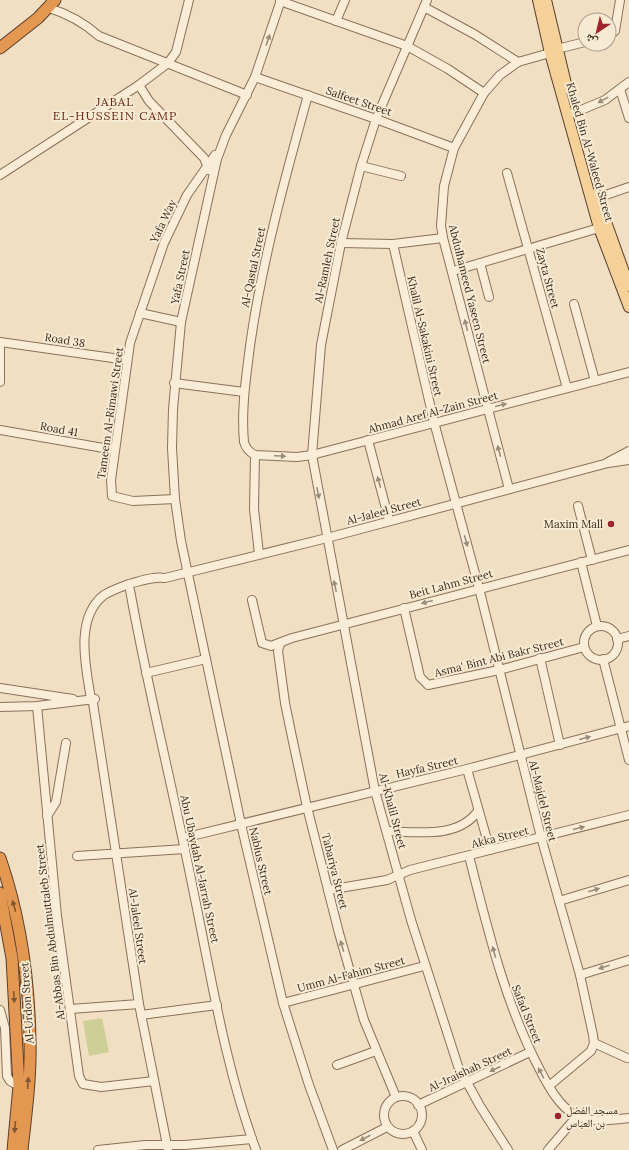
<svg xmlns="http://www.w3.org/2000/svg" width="629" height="1150" viewBox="0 0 629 1150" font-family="Lora,'Noto Naskh Arabic',serif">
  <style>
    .green { fill: #cdcf97 }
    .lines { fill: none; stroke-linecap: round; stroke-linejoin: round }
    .minor-casing { stroke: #8c7059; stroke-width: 10 }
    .major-casing { stroke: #593e2d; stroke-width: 12 }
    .highway-casing { stroke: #593e2d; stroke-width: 13 }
    .minor { stroke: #faedd7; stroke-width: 8 }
    .major { stroke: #f5d19a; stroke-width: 10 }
    .highway { stroke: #e39750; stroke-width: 11 }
    .oneway { fill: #9a8c7a }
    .oneway2 { fill: #7e5632 }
    .poi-dot { fill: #9e2630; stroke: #f7ead3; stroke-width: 1.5 }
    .labels { text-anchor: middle; stroke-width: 4; stroke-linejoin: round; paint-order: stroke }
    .street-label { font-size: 11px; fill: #3b2a1e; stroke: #f7ead3 }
    .poi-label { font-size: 11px; fill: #3b2a1e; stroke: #f7ead3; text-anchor: end }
    .neighbourhood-label { font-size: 12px; letter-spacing: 1px; fill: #6a251b; stroke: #f7ead3 }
  </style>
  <rect width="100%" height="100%" fill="#f0dfc3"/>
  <path class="green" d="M102,1018l7,34 -20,4 -6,-35z"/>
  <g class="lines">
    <defs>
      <g id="minor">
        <path d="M281,0l-26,77 -29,58 -9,24 -36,163 -8,87 -1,39 3,51 6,42 25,118 35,165 42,179 26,82 24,65"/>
        <path d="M427,0l-51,119 -15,47 -20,77 -20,102 -9,110 63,336 36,129 47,146 22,40 28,44"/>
        <path d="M280,1l127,45 41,23 36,24"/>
        <path d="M424,7l50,27 44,28"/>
        <path d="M49,8c20,6 34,14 50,28l148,59"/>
        <path d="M336,21l9,-21"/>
        <path d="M609,36l6,-5 5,-31"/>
        <path d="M557,49l28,-7"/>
        <path d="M255,77l121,42 78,29"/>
        <path d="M139,85l10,16 55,57 5,12"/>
        <path d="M620,89l9,29"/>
        <path d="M308,95c-23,83 -46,166 -58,251 -4,32 -9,64 -6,96 2,7 5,10 11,13l42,2 15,-2 317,-83"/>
        <path d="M574,113l31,-13 24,-18"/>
        <path d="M361,166l40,10"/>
        <path d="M507,173l60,215"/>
        <path d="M0,175l139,-90 29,-22 8,-11 13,-52"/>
        <path d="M597,198l32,-11"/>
        <path d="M341,243l52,1 50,-6"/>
        <path d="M393,244l41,178 45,166 62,249 39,138 13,60 1,8 -3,8 -42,35"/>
        <path d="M480,263l9,34"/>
        <path d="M453,271l146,-43"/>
        <path d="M574,304l21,77"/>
        <path d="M140,313l41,9"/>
        <path d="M0,342l127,18"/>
        <path d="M0,344v38"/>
        <path d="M174,383l70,9"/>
        <path d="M0,430l115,20"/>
        <path d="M368,440l21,80"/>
        <path d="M255,455l-1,54 5,45"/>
        <path d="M608,462l21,-11"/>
        <path d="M509,489l-66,-251 -2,-12 3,-40 10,-38 30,-55 16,-18 18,-13 32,-9"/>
        <path d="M175,499l-42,2 -21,-5 -1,-16 19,-137 34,-100 23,-48 28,-40"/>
        <path d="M578,506l14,54"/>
        <path d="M581,562l16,64"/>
        <path d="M130,590c18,100 43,199 63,299 18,86 32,178 63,261"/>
        <path d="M252,600l10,43 9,3 21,-8 337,-88"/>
        <path d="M404,608l16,69 8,8 71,-15 85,-23"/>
        <circle cx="601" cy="643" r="17"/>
        <path d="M617,639l12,-3"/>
        <path d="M280,644l-2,7 7,52 7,34 15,70 32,126 25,87 32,77"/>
        <path d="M540,658l20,87"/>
        <path d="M603,659l26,101"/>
        <path d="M146,673l60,-14"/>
        <path d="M0,688l73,11"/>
        <path d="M37,706l20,210 22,160 4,8 18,3 53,-6"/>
        <path d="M0,707l37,-1 58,-7"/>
        <path d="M467,769l23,81"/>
        <path d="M47,816l9,-14 10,-59"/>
        <path d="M387,831c30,1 71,8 91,-20"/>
        <path d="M183,838l284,-69 162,-43"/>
        <path d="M77,856l108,-7"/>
        <path d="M469,856c19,74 36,148 72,216 8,15 18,34 34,43 15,8 37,5 54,3"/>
        <path d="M328,890l59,-10 23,-10 219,-55"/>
        <path d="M559,901l70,-21"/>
        <path d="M580,975l49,-15"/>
        <path d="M283,1003l141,-37"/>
        <path d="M70,1009l69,-5"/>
        <path d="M0,1010l5,18 2,48 3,5 9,5"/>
        <path d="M141,1015l76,-10"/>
        <path d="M594,1043l33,15"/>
        <path d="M337,1065l39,-14"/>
        <circle cx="403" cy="1115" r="19"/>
        <path d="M418,1105l112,-53"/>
        <path d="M413,1131l9,19"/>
        <path d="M98,1150l47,-5h40l67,-6"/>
        <path d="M168,1150l-29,-146 -46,-301 -2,-4c-5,-31 -17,-81 13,-104 8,-5 17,-8 25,-11 12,-3 24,-8 36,-6l162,-40 281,-75 21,-3"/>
        <path d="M342,1150l45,-23"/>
        <path d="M548,1150l29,-34"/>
      </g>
      <g id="major">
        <path d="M538,0l12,53 49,175 30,79"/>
        <path d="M546,0l21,88"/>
        <path d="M596,194l33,92"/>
      </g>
      <g id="highway">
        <path d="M0,48l38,-30 17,-18"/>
        <path d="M0,858c20,58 29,121 30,183 1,36 -4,73 -8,109"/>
        <path d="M0,893l12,65 7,128 -6,64"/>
      </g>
    </defs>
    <use href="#minor" class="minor-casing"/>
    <use href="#major" class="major-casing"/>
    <use href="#highway" class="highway-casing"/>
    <use href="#minor" class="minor"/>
    <use href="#major" class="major"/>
    <use href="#highway" class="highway"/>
  </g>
  <defs><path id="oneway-solid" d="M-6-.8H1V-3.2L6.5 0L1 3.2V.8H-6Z"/></defs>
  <g class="oneway">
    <use href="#oneway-solid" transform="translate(268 40) rotate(-71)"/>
    <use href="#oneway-solid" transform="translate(603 100) rotate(151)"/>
    <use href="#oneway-solid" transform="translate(466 325) rotate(-104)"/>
    <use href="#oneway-solid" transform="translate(501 405) rotate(-14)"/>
    <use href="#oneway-solid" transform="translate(499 451) rotate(-105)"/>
    <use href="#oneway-solid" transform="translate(280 456) rotate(2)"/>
    <use href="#oneway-solid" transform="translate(379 482) rotate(-105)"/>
    <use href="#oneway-solid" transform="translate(318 493) rotate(79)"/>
    <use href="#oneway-solid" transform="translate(466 541) rotate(75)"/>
    <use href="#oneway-solid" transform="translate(335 586) rotate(-102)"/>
    <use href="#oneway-solid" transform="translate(427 602) rotate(165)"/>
    <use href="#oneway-solid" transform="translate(585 738) rotate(-15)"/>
    <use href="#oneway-solid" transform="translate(579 828) rotate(-14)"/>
    <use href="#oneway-solid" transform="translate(594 890) rotate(-18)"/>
    <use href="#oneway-solid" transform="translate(342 946) rotate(-106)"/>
    <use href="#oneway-solid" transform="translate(494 952) rotate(-105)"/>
    <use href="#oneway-solid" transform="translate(604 967) rotate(163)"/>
    <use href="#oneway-solid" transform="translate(495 1069) rotate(155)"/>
    <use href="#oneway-solid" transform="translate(541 1073) rotate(-118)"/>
    <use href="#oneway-solid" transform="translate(365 1138) rotate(153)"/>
  </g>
  <g class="oneway2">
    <use href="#oneway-solid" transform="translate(14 906) rotate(-105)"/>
    <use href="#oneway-solid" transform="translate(14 997) rotate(87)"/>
    <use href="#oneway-solid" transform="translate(28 1083) rotate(-86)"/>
    <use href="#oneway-solid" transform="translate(15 1127) rotate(95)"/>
  </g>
  <g class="poi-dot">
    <circle cx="611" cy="524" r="4"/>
    <circle cx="558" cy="1116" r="4"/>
  </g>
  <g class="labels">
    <g class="street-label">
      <text transform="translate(359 101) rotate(19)" y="4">Salfeet Street</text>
      <text transform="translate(590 152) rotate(74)" y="4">Khaled Bin Al-Waleed Street</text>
      <text transform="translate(163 221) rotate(-65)" y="4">Yafa Way</text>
      <text transform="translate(327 260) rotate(-78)" y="4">Al-Ramleh Street</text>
      <text transform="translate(253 267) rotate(-78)" y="4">Al-Qastal Street</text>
      <text transform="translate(180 277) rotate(-78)" y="4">Yafa Street</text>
      <text transform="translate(548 278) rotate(75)" y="4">Zayta Street</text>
      <text transform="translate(470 294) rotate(76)" y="4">Abdulhameed Yaseen Street</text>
      <text transform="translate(425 336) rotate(77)" y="4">Khalil Al-Sakakini Street</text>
      <text transform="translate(65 340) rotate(9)" y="4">Road 38</text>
      <text transform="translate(433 412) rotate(-15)" y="4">Ahmad Aref Al-Zain Street</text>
      <text transform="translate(110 413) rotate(-82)" y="4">Tameem Al-Rimawi Street</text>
      <text transform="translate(59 429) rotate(10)" y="4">Road 41</text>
      <text transform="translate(384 511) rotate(-15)" y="4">Al-Jaleel Street</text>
      <text transform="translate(451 584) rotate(-15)" y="4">Beit Lahm Street</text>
      <text transform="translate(499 657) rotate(-14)" y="4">Asma' Bint Abi Bakr Street</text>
      <text transform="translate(427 767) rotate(-13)" y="4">Hayfa Street</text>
      <text transform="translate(543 801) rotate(76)" y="4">Al-Majdel Street</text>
      <text transform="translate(393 811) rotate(75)" y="4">Al-Khalil Street</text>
      <text transform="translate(500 837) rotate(-14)" y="4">Akka Street</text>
      <text transform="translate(261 861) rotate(77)" y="4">Nablus Street</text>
      <text transform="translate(200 869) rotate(78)" y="4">Abu Ubaydah Al-Jarrah Street</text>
      <text transform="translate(335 871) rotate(76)" y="4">Tabariya Street</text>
      <text transform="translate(138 926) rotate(82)" y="4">Al-Jaleel Street</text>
      <text transform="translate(50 932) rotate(-97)" y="4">Al-Abbas Bin Abdulmuttaleb Street</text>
      <text transform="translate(351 974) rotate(-15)" y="4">Umm Al-Fahim Street</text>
      <text transform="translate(27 1003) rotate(-94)" y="4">Al-Urdon Street</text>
      <text transform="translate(527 1014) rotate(68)" y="4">Safad Street</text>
      <text transform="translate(470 1069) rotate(-25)" y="4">Al-Jraishah Street</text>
    </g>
    <g class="poi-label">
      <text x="603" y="528">Maxim Mall</text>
      <text x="566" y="1114" text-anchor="start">مسجد الفضل<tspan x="566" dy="13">بن العباس</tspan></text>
    </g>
    <g class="neighbourhood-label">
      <text x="115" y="106">JABAL<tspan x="115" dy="14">EL-HUSSEIN CAMP</tspan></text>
    </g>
  </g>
  <g transform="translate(597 32) rotate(215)"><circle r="19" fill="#f7ead3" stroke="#ac9d8b"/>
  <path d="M0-3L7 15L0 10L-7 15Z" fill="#9e2630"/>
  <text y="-6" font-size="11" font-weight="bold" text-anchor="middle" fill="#3b2a1e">ش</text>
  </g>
</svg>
